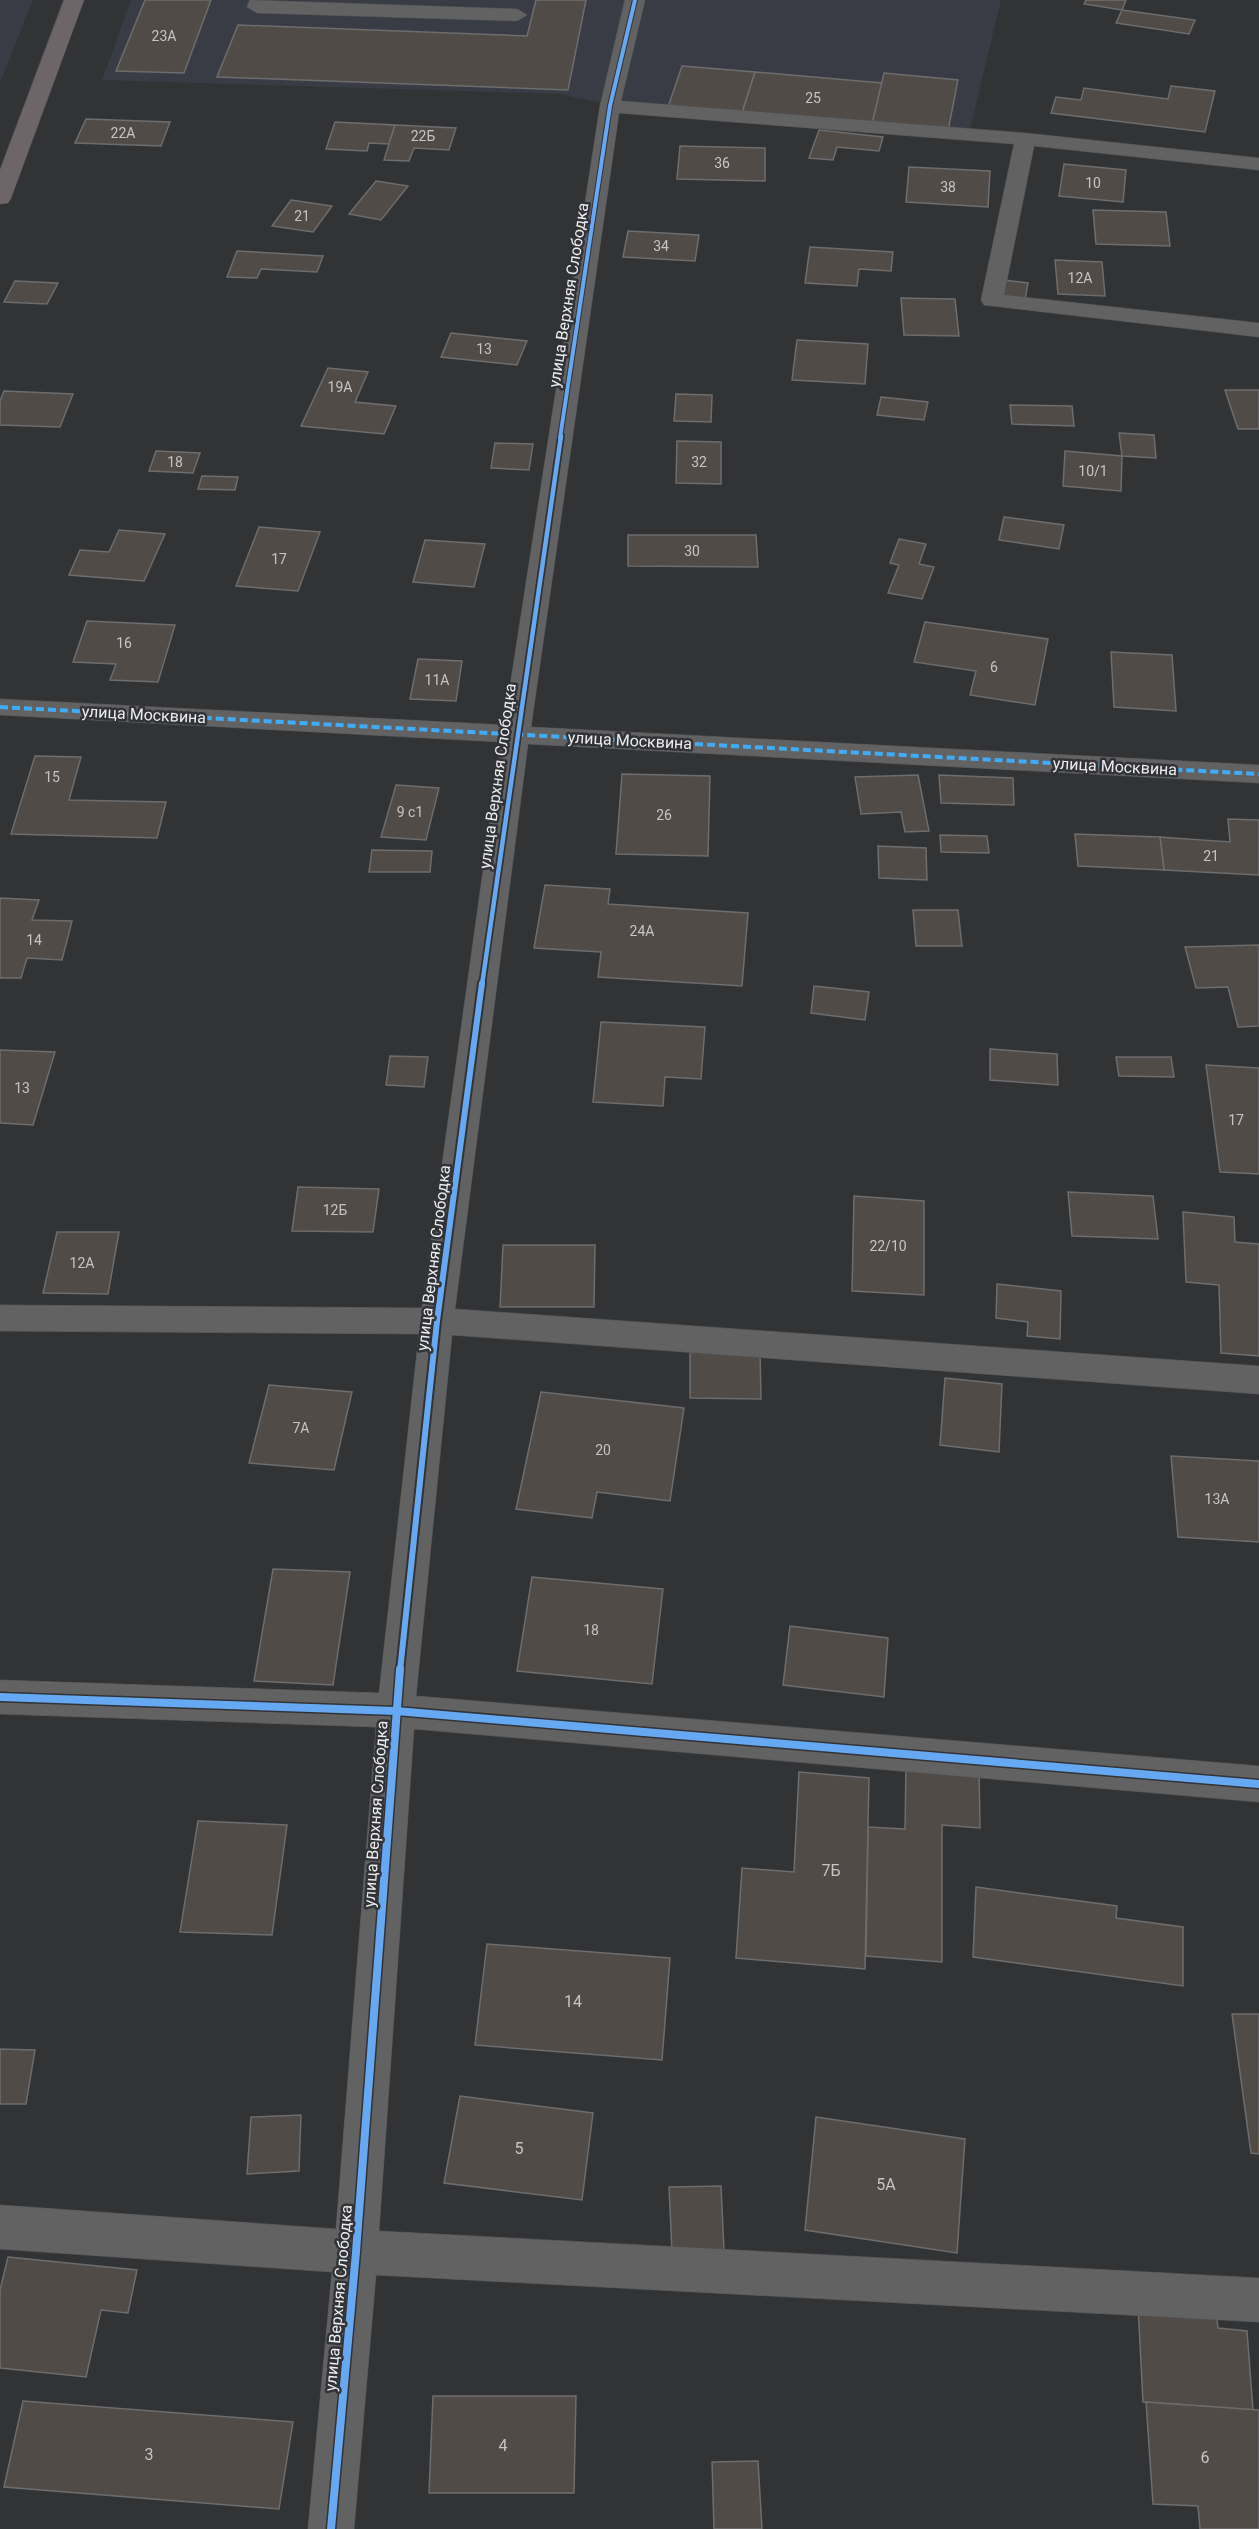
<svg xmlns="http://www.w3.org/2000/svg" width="1259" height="2529" viewBox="0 0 1259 2529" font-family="Roboto,sans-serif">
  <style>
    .built { fill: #393c44 }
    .building { fill: #514b48; stroke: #6d6d6e; stroke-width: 1.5 }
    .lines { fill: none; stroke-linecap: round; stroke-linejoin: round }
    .minor-casing { stroke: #515253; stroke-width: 1 }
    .major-casing { stroke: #515253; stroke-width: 1 }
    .minor { fill: #626263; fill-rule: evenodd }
    .major { fill: #6d6568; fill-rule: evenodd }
    .quiet { stroke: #42abf6; stroke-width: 4; stroke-dasharray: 8 4; stroke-linecap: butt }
    .cycleway-far3-casing { stroke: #313336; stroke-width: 6 }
    .cycleway-far2-casing { stroke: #313336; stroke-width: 8 }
    .cycleway-far1-casing { stroke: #313336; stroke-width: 10 }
    .cycleway-casing { stroke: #313336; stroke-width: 11 }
    .cycleway-far3 { stroke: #66a8f1; stroke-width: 4 }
    .cycleway-far2 { stroke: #66a8f1; stroke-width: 4.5 }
    .cycleway-far1 { stroke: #66a8f1; stroke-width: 6 }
    .cycleway { stroke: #66a8f1; stroke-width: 8 }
    .labels { text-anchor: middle; stroke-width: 5; stroke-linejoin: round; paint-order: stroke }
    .number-label { font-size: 14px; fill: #c6c4c5 }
    .street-label { font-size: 16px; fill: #ededef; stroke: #313336 }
    .near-number-label { font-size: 16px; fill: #c6c4c5 }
  </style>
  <rect width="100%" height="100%" fill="#323335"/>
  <g class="built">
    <path d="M0,0h33l-33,83z"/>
    <path d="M131,0h870l-32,134 -346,-27 -64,-13 -457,-14z"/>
  </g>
  <g class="building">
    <path d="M145,0h66l-27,73 -68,-2z"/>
    <path d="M536,0h50l-18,90 -351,-13 21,-52 289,11z"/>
    <path d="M1086,0h40l-4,10 -38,-6z"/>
    <path d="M1122,10l73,10 -6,14 -73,-11z"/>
    <path d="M682,66l73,6 -13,41 -74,-6z"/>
    <path d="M755,72l127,11 -10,41 -130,-11z"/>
    <path d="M884,73l74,7 -10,51 -76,-7z"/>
    <path d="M1171,86l44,5 -10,41 -154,-19 5,-16 25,3 3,-12 84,11z"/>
    <path d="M86,119l84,3 -9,24 -86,-3z"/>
    <path d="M335,122l60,3 -6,19 -20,-1 -2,8 -41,-2z"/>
    <path d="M395,125l61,3 -7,22 -35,-2 -5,13 -25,-1z"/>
    <path d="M819,130l64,7 -4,14 -42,-4 -4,13 -24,-2z"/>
    <path d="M680,146l85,2v33l-88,-2z"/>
    <path d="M1064,164l62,6 -3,32 -64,-6z"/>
    <path d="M909,167l81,4 -2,36 -82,-5z"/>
    <path d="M376,181l32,5 -27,34 -32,-6z"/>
    <path d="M291,200l41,6 -19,26 -41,-6z"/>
    <path d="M1093,210l73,2 4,34 -74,-2z"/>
    <path d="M628,231l71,4 -4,26 -72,-4z"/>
    <path d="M810,247l83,5 -2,19 -32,-2 -2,17 -52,-3z"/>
    <path d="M237,251l86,5 -6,16 -56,-3 -4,9 -30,-1z"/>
    <path d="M1055,260l47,2 3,34 -47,-2z"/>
    <path d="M1004,280l24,3 -3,17 -25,-2z"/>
    <path d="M15,281l43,2 -11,21 -43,-2z"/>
    <path d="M901,298l54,1 4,37 -55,-1z"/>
    <path d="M451,333l76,8 -10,24 -76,-8z"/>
    <path d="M797,340l71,4 -3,40 -73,-4z"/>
    <path d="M328,368l40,4 -13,30 41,4 -12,28 -83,-8z"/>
    <path d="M1225,390h34v39h-21z"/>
    <path d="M4,391l69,3 -13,33 -60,-2v-24z"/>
    <path d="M676,394l36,1 -1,27 -37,-1z"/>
    <path d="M881,397l47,5 -4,18 -47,-5z"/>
    <path d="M1010,405l62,1 2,20 -62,-2z"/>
    <path d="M1119,433l35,2 2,23 -34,-2z"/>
    <path d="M677,441l44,1v42l-45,-1z"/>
    <path d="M495,443l38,1 -4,26 -38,-2z"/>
    <path d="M156,451l44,2 -7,20 -44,-2z"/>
    <path d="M1065,451l57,5 -1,35 -58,-5z"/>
    <path d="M202,476l36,1 -3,13 -37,-1z"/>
    <path d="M1004,517l60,8 -5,24 -60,-9z"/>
    <path d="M259,527l61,5 -22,59 -62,-5z"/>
    <path d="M119,530l46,4 -21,47 -75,-6 11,-25 29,2z"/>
    <path d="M628,535h128l2,32 -130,-1z"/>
    <path d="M899,539l27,5 -7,20 15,3 -12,32 -34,-6 11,-28 -9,-2z"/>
    <path d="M425,540l60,4 -11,43 -61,-5z"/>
    <path d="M87,621l88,4 -17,57 -48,-2 6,-16 -43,-2z"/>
    <path d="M925,622l123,17 -13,66 -65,-10 6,-24 -62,-9z"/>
    <path d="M1111,652l61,3 4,56 -62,-4z"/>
    <path d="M418,659l44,2 -6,40 -46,-2z"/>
    <path d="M35,756l46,1 -12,43 97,2 -9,36 -146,-4z"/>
    <path d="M622,774l88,2 -2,80 -92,-2z"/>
    <path d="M918,775l11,56 -24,1 -4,-20 -40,2 -6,-37z"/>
    <path d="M939,775l74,3 1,27 -73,-2z"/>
    <path d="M396,785l43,3 -13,52 -45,-3z"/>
    <path d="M1228,819l31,1v55l-95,-5 -4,-33 70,5z"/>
    <path d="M1075,834l85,3 4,33 -86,-4z"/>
    <path d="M940,835l47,1 2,17 -48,-1z"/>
    <path d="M878,846l48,2 1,32 -48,-2z"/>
    <path d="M372,850l60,1 -2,21h-61z"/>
    <path d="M545,885l65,4 -2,15 140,9 -6,73 -144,-9 3,-25 -67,-4z"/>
    <path d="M0,898l39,2 -7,20 40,1 -10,39 -35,-2 -6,20h-21z"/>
    <path d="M913,910h45l4,36h-46z"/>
    <path d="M1259,945v81l-21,1 -10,-40 -32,1 -11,-41z"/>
    <path d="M814,986l55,6 -4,28 -54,-7z"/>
    <path d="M601,1022l104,5 -4,52 -36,-2 -2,29 -70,-4z"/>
    <path d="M990,1049l67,5 1,31 -68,-5z"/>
    <path d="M0,1050l55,2 -22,73 -33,-2z"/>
    <path d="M390,1056l38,1 -4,30 -38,-2z"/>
    <path d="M1116,1057h55l3,20 -55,-1z"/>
    <path d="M1206,1065l53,3v106l-39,-2z"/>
    <path d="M298,1187l81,2 -6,43 -81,-1z"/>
    <path d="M1068,1192l85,4 5,43 -86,-3z"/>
    <path d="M854,1196l70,5v94l-72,-4z"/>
    <path d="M1183,1212l51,5 1,25 24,2v112l-38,-3 -2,-68 -33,-3z"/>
    <path d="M57,1232h62l-11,62 -65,-1z"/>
    <path d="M503,1245h92l-1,62h-94z"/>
    <path d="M997,1284l64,7 -1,48 -33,-3 1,-14 -32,-4z"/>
    <path d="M690,1348l70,2 1,49 -71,-1z"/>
    <path d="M945,1378l57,6 -3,68 -59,-7z"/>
    <path d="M269,1385l83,7 -18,78 -85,-7z"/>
    <path d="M541,1392l143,16 -14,93 -73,-9 -5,26 -76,-9z"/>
    <path d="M1171,1456l88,5v81l-81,-5z"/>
    <path d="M273,1569l77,3 -17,113 -79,-4z"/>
    <path d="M532,1577l131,12 -11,95 -135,-13z"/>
    <path d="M790,1626l98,12 -4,59 -101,-12z"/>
    <path d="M906,1766l73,6 1,56 -38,-3v137l-76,-6 2,-129 37,2z"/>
    <path d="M799,1772l70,6 -4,191 -129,-11 6,-90 52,4z"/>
    <path d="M198,1821l89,4 -15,110 -92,-3z"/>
    <path d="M976,1887l141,19 -1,12 67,9v59l-210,-29z"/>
    <path d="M487,1944l183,14 -8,102 -187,-15z"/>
    <path d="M1232,2014h27v140l-8,-1z"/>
    <path d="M0,2049l35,1 -9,54h-26z"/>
    <path d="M460,2096l133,17 -11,87 -138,-17z"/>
    <path d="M301,2115l-2,56 -52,3 4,-57z"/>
    <path d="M816,2117l149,22 -8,114 -152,-23z"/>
    <path d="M721,2186l3,64 -52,2 -3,-65z"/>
    <path d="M8,2257l129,13 -9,43 -27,-3 -15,67 -86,-9v-78z"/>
    <path d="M1138,2306l78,6 2,16 29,3 6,79 -110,-8z"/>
    <path d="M433,2396h143l-2,97h-145z"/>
    <path d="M23,2401l270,21 -14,87 -275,-22z"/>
    <path d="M1146,2402l113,8v119h-59l-2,-23 -45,-2z"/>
    <path d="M758,2461l4,68h-48l-2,-67z"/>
  </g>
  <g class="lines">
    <defs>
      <g id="minor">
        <path d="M250,0l267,9 10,6 -10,6 -260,-8 -10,-6z"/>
        <path d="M625,0h20l-24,101 404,32 234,25v12l-225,-24 -30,149 255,28v14l-275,-32 -3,-5 33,-156 -395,-31 -88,614 728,38v18l-731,-39 -73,565 804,57v28l-807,-59 -36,361 843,70v36l-845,-73 -35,502 880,47v44l-883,-47 -22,254h-46l24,-257 -332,-23v-44l336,24 40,-502 -376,-13v-34l379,13 40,-359 -419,-3v-26l422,3 79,-566 -501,-27v-16l504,26 96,-619z"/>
      </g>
      <path id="major" d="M64,0h20l-73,198 -3,5 -8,1v-34z"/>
    </defs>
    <use href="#minor" class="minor-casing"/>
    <use href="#major" class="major-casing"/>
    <use href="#minor" class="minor"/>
    <use href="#major" class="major"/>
    <path class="quiet" d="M0,707l1259,67"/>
    <defs>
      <path id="cycleway-far3" d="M560,438l50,-332 25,-106"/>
      <path id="cycleway-far2" d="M482,985l79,-549"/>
      <path id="cycleway-far1" d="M400,1671l37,-350 45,-338"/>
      <g id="cycleway">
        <path d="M0,1697l396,14 863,73"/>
        <path d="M331,2529l25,-277 44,-583"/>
      </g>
    </defs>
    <use href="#cycleway-far3" class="cycleway-far3-casing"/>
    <use href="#cycleway-far2" class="cycleway-far2-casing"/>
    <use href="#cycleway-far1" class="cycleway-far1-casing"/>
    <use href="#cycleway" class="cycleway-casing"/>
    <use href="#cycleway-far3" class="cycleway-far3"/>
    <use href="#cycleway-far2" class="cycleway-far2"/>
    <use href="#cycleway-far1" class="cycleway-far1"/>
    <use href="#cycleway" class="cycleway"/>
  </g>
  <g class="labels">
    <g class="number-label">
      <text x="164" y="41">23А</text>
      <text x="813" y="103">25</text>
      <text x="123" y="138">22А</text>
      <text x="423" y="141">22Б</text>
      <text x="722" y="168">36</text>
      <text x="1093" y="188">10</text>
      <text x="948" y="192">38</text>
      <text x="302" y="221">21</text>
      <text x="661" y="251">34</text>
      <text x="1080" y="283">12А</text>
      <text x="484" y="354">13</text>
      <text x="340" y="392">19А</text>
      <text x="175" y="467">18</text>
      <text x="699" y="467">32</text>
      <text x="1093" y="476">10/1</text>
      <text x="692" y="556">30</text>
      <text x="279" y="564">17</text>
      <text x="124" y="648">16</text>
      <text x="994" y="672">6</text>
      <text x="437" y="685">11А</text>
      <text x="52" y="782">15</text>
      <text x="410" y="817">9 с1</text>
      <text x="664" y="820">26</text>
      <text x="1211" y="861">21</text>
      <text x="642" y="936">24А</text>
      <text x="34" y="945">14</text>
      <text x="22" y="1093">13</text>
      <text x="1236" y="1125">17</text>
      <text x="335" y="1215">12Б</text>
      <text x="888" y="1251">22/10</text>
      <text x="82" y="1268">12А</text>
      <text x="301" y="1433">7А</text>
      <text x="603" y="1455">20</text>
      <text x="1217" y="1504">13А</text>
      <text x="591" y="1635">18</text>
    </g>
    <g class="street-label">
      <text transform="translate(568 295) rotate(-81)" y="6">улица Верхняя Слободка</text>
      <text transform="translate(144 714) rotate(3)" y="6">улица Москвина</text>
      <text transform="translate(630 740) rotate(3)" y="6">улица Москвина</text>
      <text transform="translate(1115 766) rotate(3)" y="6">улица Москвина</text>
      <text transform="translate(497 776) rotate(-82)" y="6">улица Верхняя Слободка</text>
      <text transform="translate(433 1258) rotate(-83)" y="6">улица Верхняя Слободка</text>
      <text transform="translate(375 1814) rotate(-86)" y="6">улица Верхняя Слободка</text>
      <text transform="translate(338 2298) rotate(-85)" y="6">улица Верхняя Слободка</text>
    </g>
    <g class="near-number-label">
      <text x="831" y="1876">7Б</text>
      <text x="573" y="2007">14</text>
      <text x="519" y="2154">5</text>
      <text x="886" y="2190">5А</text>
      <text x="503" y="2451">4</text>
      <text x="149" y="2460">3</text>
      <text x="1205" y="2463">6</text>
    </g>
  </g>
</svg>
